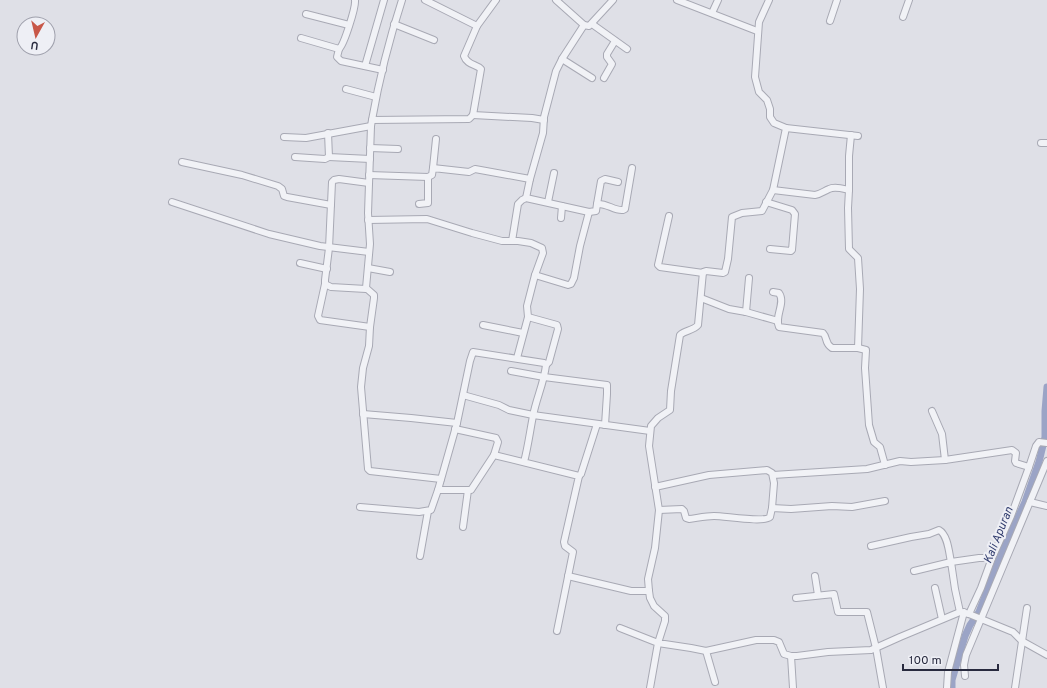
<svg xmlns="http://www.w3.org/2000/svg" width="1047" height="688" viewBox="0 0 1047 688" font-family="Overpass,sans-serif">
  <style>
    .lines { fill: none; stroke-linecap: round; stroke-linejoin: round }
    .canal { stroke: #9ba4c6; stroke-width: 7 }
    .street-casing { stroke: #a8a9b4; stroke-width: 8 }
    .street { stroke: #f1f2f6; stroke-width: 6 }
    .labels { text-anchor: middle; stroke-width: 4; stroke-linejoin: round; paint-order: stroke }
    .water-label { font-size: 12px; font-style: italic; fill: #343f70; stroke: #eeeff5 }
  </style>
  <rect width="100%" height="100%" fill="#dfe0e7"/>
  <g class="lines">
    <path class="canal" d="M952,688v-8l13,-44 5,-11 9,-13 24,-63 22,-47 14,-40 6,-25v-26l2,-24"/>
    <defs>
      <g id="street">
        <path d="M425,0l52,26"/>
        <path d="M556,0l28,25 5,1 24,-26"/>
        <path d="M677,0l80,31"/>
        <path d="M769,0l-10,22 -4,55 4,15 8,8 3,9v8l4,6 12,5 -13,62 -11,21 -20,2 -10,4 -4,42 -3,13 -2,1 -17,-2 -3,1 -5,53c-5,6 -13,5 -18,10l-9,56 -1,19 -12,8 -7,8 -2,20 10,64 -4,38 -7,31 1,12 1,7 4,8 11,10v5l-7,22 33,5 15,3 50,-11h18l5,2 5,12 7,2h6l31,-4 43,-2 29,-13 60,-25 9,2 44,18 9,9 25,14"/>
        <path d="M712,13l6,-13"/>
        <path d="M306,14l43,11"/>
        <path d="M903,17l6,-17"/>
        <path d="M830,21l7,-21"/>
        <path d="M394,24l40,16"/>
        <path d="M592,24l35,25"/>
        <path d="M301,38l38,11 -2,8 4,4 42,9"/>
        <path d="M339,49c5,-4 17,-42 16,-49"/>
        <path d="M562,59l30,19"/>
        <path d="M365,66l19,-66"/>
        <path d="M604,78l8,-14 -5,-7v-3l8,-13"/>
        <path d="M346,89l30,8"/>
        <path d="M473,115l59,3 12,2"/>
        <path d="M372,120c7,-40 17,-80 30,-120"/>
        <path d="M786,128l72,8"/>
        <path d="M328,133l1,24 41,2"/>
        <path d="M284,137l22,1 65,-12"/>
        <path d="M1041,143h6"/>
        <path d="M370,148l28,1"/>
        <path d="M295,157l30,2 4,-2"/>
        <path d="M182,162l60,13 36,11 4,3 2,7 3,1 44,8"/>
        <path d="M433,168l3,-29"/>
        <path d="M369,175l59,2 4,-2 1,-7 36,4 6,-3 55,10"/>
        <path d="M773,190l42,5c6,-1 9,-4 14,-6 6,-3 15,0 20,1l-1,18 1,41 9,9 2,31 -2,59"/>
        <path d="M849,190v-34l2,-21"/>
        <path d="M526,198l4,-19 13,-46 1,-16 12,-46 6,-12 22,-34"/>
        <path d="M172,202l97,32 51,12 49,6"/>
        <path d="M548,202l6,-29"/>
        <path d="M766,202l26,8 3,4 -3,36 -1,1 -21,-2"/>
        <path d="M419,204l9,-1v-26"/>
        <path d="M597,204l4,-23 4,-2 13,3"/>
        <path d="M669,216l-11,49 2,2 43,6"/>
        <path d="M561,218l1,-12"/>
        <path d="M368,220l59,-1 45,14 30,8h16l13,2 11,5 1,5 -8,22 -8,31 1,11 -11,41"/>
        <path d="M512,241l6,-37 4,-4 4,-2 63,14 7,-1 1,-7c10,-1 17,7 26,6l2,-1 7,-41"/>
        <path d="M300,263l27,6"/>
        <path d="M368,268l22,4"/>
        <path d="M535,275l33,10 3,-1 3,-6 6,-32 9,-34"/>
        <path d="M325,284l-7,32 2,4 50,7"/>
        <path d="M366,289l-35,-2 -6,-3v-4l4,-32 3,-66 2,-2 5,-1 30,4"/>
        <path d="M773,292l6,1c7,10 -5,24 0,34l44,6c5,5 1,10 9,15h26l8,2 -1,18 4,57 5,17 6,5 5,18"/>
        <path d="M701,298l28,11 17,3 32,9"/>
        <path d="M746,312l3,-34"/>
        <path d="M528,317l29,8 1,4 -9,33 -3,3"/>
        <path d="M483,325l40,8"/>
        <path d="M511,371l33,6 63,8v9l-2,31"/>
        <path d="M463,395l36,10 10,5 24,5 117,16"/>
        <path d="M932,411l10,23 3,26"/>
        <path d="M363,414l48,4 46,5"/>
        <path d="M455,429l41,9 2,4 -4,13"/>
        <path d="M524,462c4,-15 6,-31 9,-46 3,-17 11,-33 13,-51l-2,-2 -71,-11 -3,9 -13,62 -19,67h33l23,-35 85,21 -15,66 1,4 8,6 -16,79"/>
        <path d="M773,475l94,-6 33,-8 11,1 34,-2 67,-10 4,3 -1,8 1,2 13,4"/>
        <path d="M579,476l2,-2 16,-50"/>
        <path d="M441,479l-71,-8 -2,-2 -7,-82 2,-19 6,-22 1,-19 4,-29v-3l-8,-7 4,-44 -2,-31 3,-87 1,-6 97,-1 4,-4 8,-46c-5,-5 -14,-4 -17,-13l13,-30 19,-26"/>
        <path d="M655,487l54,-12 58,-5 5,3 2,10 -2,25"/>
        <path d="M1030,502l17,4"/>
        <path d="M360,507l59,5 12,-2 7,-20"/>
        <path d="M659,510l23,-1 2,2 2,7 3,1c8,-1 17,-3 25,-3 11,0 50,7 56,1l2,-9 19,1 41,-3 20,1 33,-6"/>
        <path d="M463,527l5,-37"/>
        <path d="M871,546l40,-9 18,-3 10,-4c9,5 10,23 12,32l28,-4h13"/>
        <path d="M420,556l8,-45"/>
        <path d="M914,571l37,-9 4,27 5,23"/>
        <path d="M568,576l63,15h18"/>
        <path d="M815,576l3,19"/>
        <path d="M935,588l7,31"/>
        <path d="M796,598l38,-4 4,18h29l9,36 7,40"/>
        <path d="M969,614l12,-26 11,-30 19,-42 18,-49 7,-21 3,-4 8,1"/>
        <path d="M620,628l38,15 -8,45"/>
        <path d="M706,651l9,31"/>
        <path d="M791,656l2,32"/>
        <path d="M965,676l-1,-11 2,-10 81,-194"/>
        <path d="M947,688l1,-16 16,-60"/>
        <path d="M1015,688l12,-80"/>
      </g>
    </defs>
    <use href="#street" class="street-casing"/>
    <use href="#street" class="street"/>
  </g>
  <g class="labels">
    <g class="water-label">
      <text transform="translate(998 535) rotate(-68)" y="4">Kali Apuran</text>
    </g>
  </g>
  <g transform="translate(36 36) rotate(188)"><circle r="19" fill="#eeeff5" stroke="#9fa0ac"/>
  <path d="M0-3L7 15L0 10L-7 15Z" fill="#c85748"/>
  <text y="-6" font-size="11" font-weight="bold" text-anchor="middle" fill="#282a3e">U</text>
  </g>
  <path d="M903 664v6h95v-6" fill="none" stroke="#282a3e" stroke-width="2"/>
  <text x="909" y="664" font-size="12" fill="#282a3e" stroke="#eeeff5" stroke-width="3" paint-order="stroke">100 m</text>
</svg>
